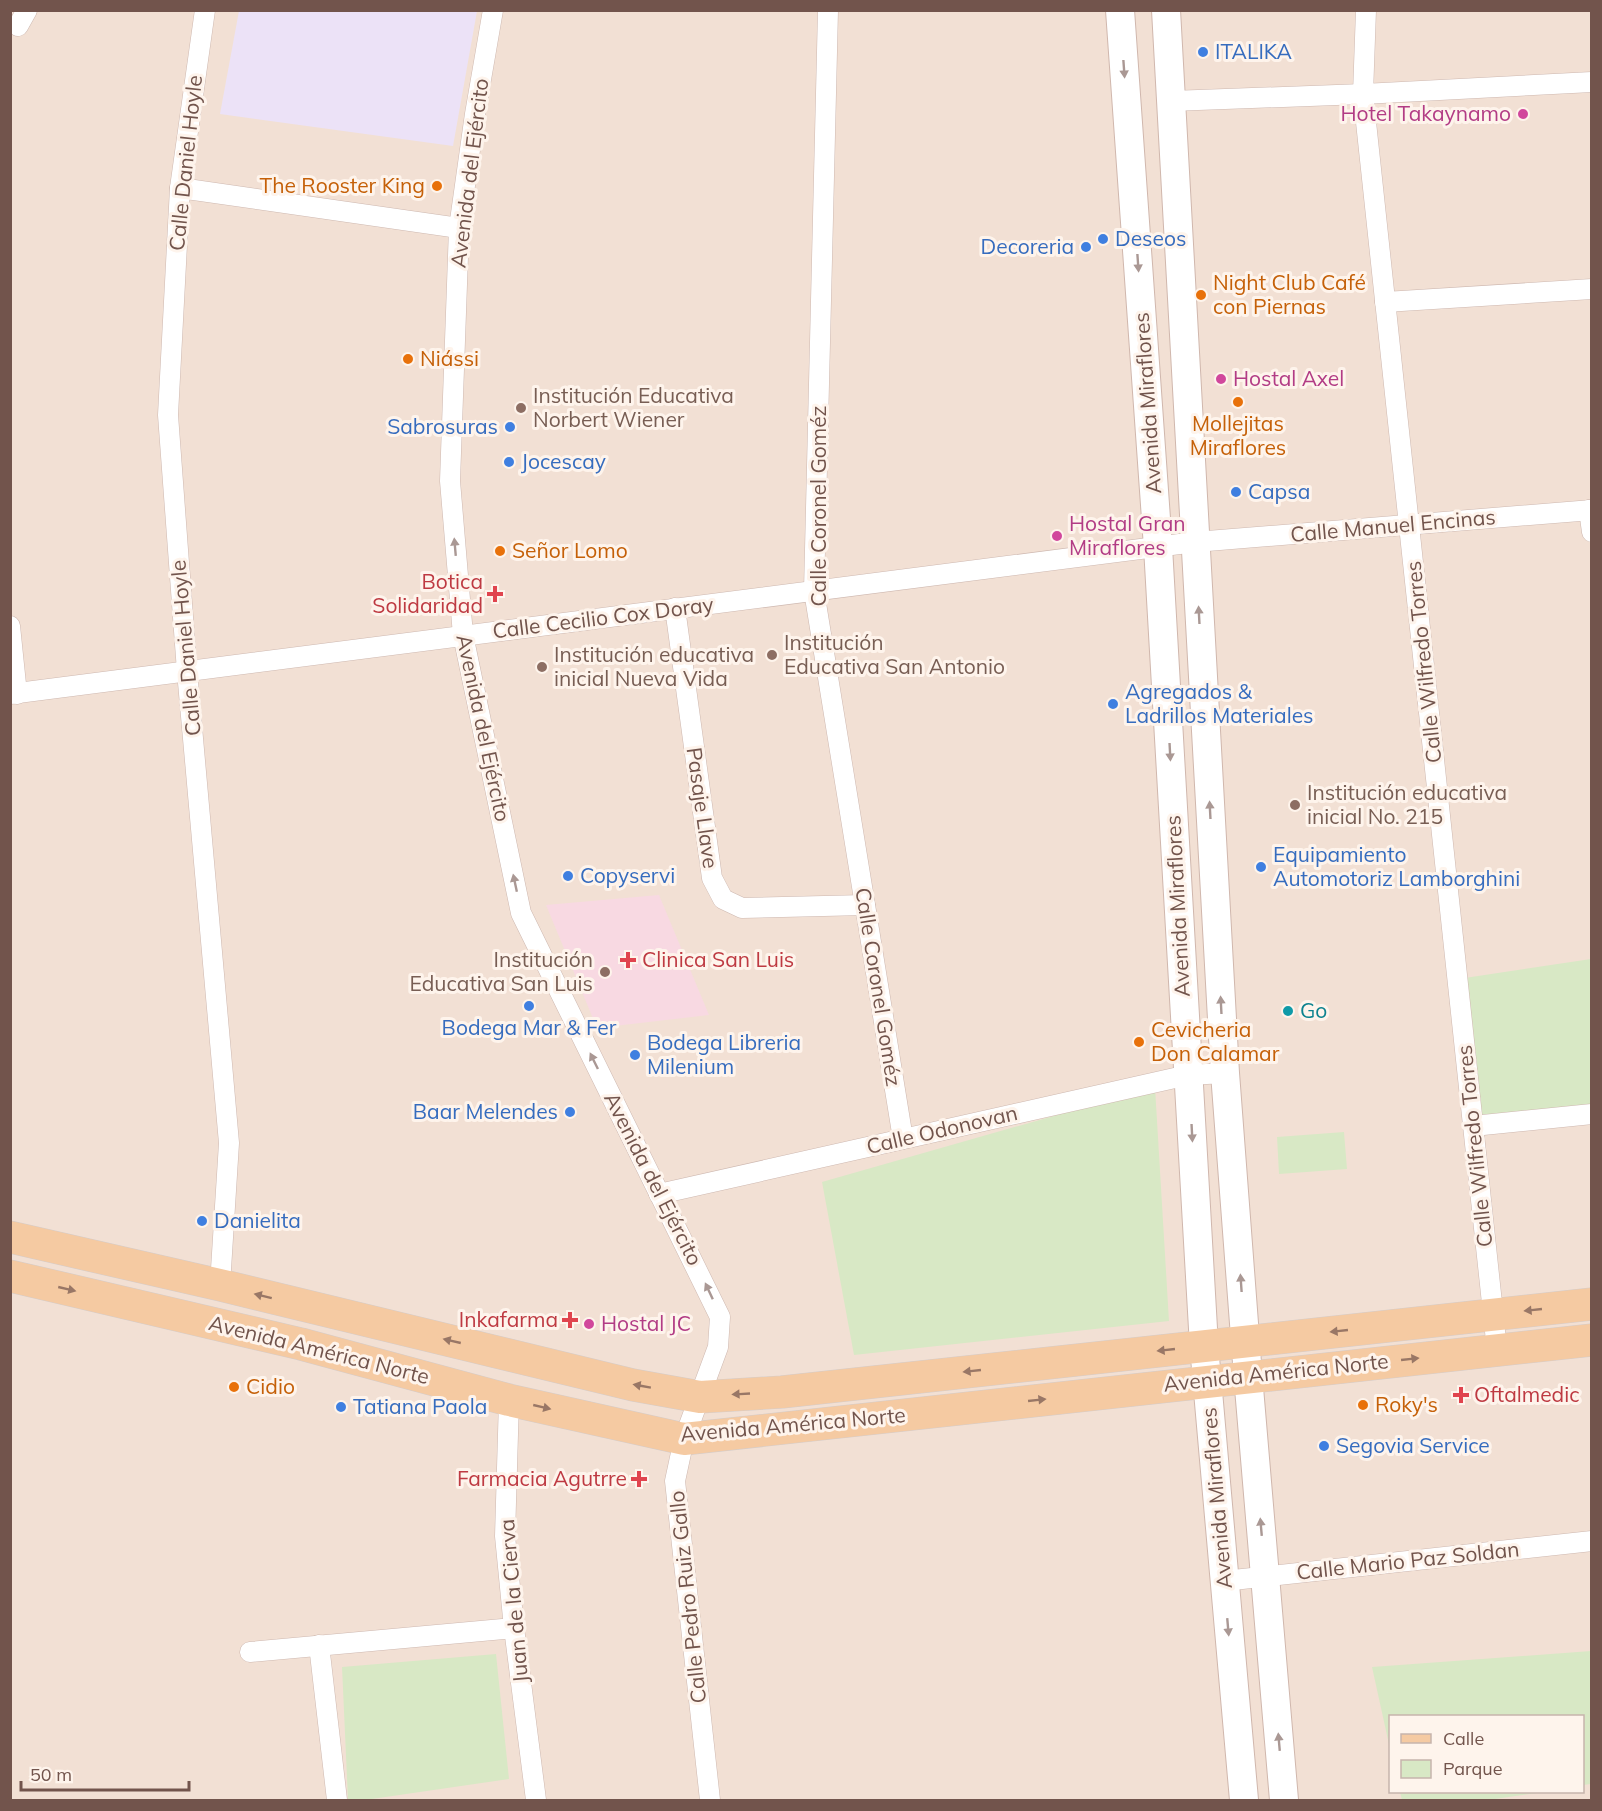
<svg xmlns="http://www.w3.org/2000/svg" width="1602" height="1811" viewBox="0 0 1602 1811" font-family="Mulish,sans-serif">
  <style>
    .residential { fill: #f2e0d4; fill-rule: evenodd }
    .education { fill: #ece2f7 }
    .medical { fill: #f8d9e2 }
    .green { fill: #d8e8c5 }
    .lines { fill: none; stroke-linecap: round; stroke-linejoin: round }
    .minor-casing { stroke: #ceb8b0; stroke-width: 21 }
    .secondary-casing { stroke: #d0b7ad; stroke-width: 30 }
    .primary-casing { stroke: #d5ccc9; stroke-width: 33 }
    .minor { stroke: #fff; stroke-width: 20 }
    .secondary { stroke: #fff; stroke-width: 28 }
    .primary { stroke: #f5caa2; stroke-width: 32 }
    .oneway { fill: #aa9894 }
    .oneway2 { fill: #976 }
    .shop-dot { fill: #3f7fe0; stroke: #fef4ec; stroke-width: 2 }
    .hotel-dot { fill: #d1479c; stroke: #fef4ec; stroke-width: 2 }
    .food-dot { fill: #e8710a; stroke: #fef4ec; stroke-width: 2 }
    .education-dot { fill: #8d6e63; stroke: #fef4ec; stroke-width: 2 }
    .health-dot { fill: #e0444e; stroke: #fef4ec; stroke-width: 2 }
    .culture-dot { fill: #0f9aa8; stroke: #fef4ec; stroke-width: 2 }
    .labels { text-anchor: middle; stroke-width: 6; stroke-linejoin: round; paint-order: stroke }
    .shop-label { font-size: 21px; fill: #366cbe; stroke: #fef4ec; text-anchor: start }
    .hotel-label { font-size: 21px; fill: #b23c85; stroke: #fef4ec; text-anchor: start }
    .street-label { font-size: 21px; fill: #72544c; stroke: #fef4ec }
    .food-label { font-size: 21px; fill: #c56008; stroke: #fef4ec; text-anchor: start }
    .education-label { font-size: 21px; fill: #785e54; stroke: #fef4ec; text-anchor: start }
    .health-label { font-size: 21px; fill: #be3a42; stroke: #fef4ec; text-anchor: end }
    .culture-label { font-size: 21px; fill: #0d838f; stroke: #fef4ec; text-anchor: start }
  </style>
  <rect width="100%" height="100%" fill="#fbefe6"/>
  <path class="residential" d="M11,11h1580v1789h-1580zM1390,1716h192v76h-192z"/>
  <path class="education" d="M239,11h238l-24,135 -233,-32z"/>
  <path class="medical" d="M659,895l50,120 -112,13 -51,-123z"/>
  <g class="green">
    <path d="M1591,959v146l-122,11 -11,-137z"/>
    <path d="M1155,1087l14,234 -315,34 -32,-173z"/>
    <path d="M1344,1132l3,37 -68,5 -2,-37z"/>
    <path d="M1591,1651v133l-8,1 -1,-69h-192v33l-18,-82z"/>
    <path d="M496,1654l13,125 -144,21h-17l-6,-133z"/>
    <path d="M1400,1792h144l-56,8h-86z"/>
  </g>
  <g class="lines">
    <defs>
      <g id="minor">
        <path d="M205,10l-25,178 -12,227 19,256 42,472 -9,142"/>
        <path d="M493,10l-18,104 -16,114 -9,253 13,154 58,278 199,404 -2,30 -34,92 -9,42 35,319"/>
        <path d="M828,10l-14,581 89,548"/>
        <path d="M1366,10l-3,84 134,1256"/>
        <path d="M18,26l9,-16"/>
        <path d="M1171,101l192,-7 229,-12"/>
        <path d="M180,188l279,40"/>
        <path d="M1385,302l207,-13"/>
        <path d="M1589,510l3,22"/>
        <path d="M675,608l37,270 11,21 19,9 123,-3"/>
        <path d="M10,626l7,68"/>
        <path d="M10,694l1185,-152 397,-32"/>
        <path d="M1473,1126l119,-12"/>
        <path d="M659,1194l529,-119 37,-2"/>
        <path d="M509,1400l-4,136 9,92 22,172"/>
        <path d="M1224,1581l368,-40"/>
        <path d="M319,1645l18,155"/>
        <path d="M250,1652l264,-24"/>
      </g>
      <g id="secondary">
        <path d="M1120,10l38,537 46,799 40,454"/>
        <path d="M1166,10l59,1063 23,303 36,424"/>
      </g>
      <g id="primary">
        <path d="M10,1237l210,48 413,100 67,12 82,-5 810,-88"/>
        <path d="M10,1276l291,68 208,56 175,39 908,-99"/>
      </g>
    </defs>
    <use href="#minor" class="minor-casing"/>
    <use href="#secondary" class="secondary-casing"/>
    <use href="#primary" class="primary-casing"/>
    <use href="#minor" class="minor"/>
    <use href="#secondary" class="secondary"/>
    <use href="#primary" class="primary"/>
  </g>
  <defs><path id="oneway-solid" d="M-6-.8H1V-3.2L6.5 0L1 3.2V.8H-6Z" transform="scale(1.5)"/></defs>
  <g class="oneway">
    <use href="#oneway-solid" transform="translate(1124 69) rotate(86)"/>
    <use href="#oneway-solid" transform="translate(1138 263) rotate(86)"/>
    <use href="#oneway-solid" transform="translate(455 547) rotate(-95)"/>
    <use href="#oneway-solid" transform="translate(1199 615) rotate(-93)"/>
    <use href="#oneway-solid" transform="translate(1170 752) rotate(87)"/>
    <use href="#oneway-solid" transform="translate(1210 810) rotate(-93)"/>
    <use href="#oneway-solid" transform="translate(515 883) rotate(-102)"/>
    <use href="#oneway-solid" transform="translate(1221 1005) rotate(-93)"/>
    <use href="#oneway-solid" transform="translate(594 1061) rotate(-116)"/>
    <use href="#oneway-solid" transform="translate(1192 1133) rotate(87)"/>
    <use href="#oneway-solid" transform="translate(1241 1283) rotate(-94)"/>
    <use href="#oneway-solid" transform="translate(709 1291) rotate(-115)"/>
    <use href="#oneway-solid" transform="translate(1261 1527) rotate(-95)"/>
    <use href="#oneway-solid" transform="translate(1228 1627) rotate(85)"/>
    <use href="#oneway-solid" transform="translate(1279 1742) rotate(-95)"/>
  </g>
  <g class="oneway2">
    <use href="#oneway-solid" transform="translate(67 1289) rotate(13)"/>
    <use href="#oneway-solid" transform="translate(263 1296) rotate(-166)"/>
    <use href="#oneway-solid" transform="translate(1533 1310) rotate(174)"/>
    <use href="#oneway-solid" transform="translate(1339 1331) rotate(174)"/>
    <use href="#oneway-solid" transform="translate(452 1341) rotate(-167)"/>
    <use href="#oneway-solid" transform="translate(1166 1350) rotate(174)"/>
    <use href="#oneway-solid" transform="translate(1410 1359) rotate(-6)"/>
    <use href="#oneway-solid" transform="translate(972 1371) rotate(174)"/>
    <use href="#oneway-solid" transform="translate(642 1386) rotate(-170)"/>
    <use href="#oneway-solid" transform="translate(741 1394) rotate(177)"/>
    <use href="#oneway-solid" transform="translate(1037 1400) rotate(-6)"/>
    <use href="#oneway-solid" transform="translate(542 1407) rotate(13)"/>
  </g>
  <g class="shop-dot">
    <circle cx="1203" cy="52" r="6"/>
    <circle cx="1103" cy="239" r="6"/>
    <circle cx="1086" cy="247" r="6"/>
    <circle cx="510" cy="427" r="6"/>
    <circle cx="509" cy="462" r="6"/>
    <circle cx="1236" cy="492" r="6"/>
    <circle cx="1113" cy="704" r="6"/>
    <circle cx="1261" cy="867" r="6"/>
    <circle cx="568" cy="876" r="6"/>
    <circle cx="529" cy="1006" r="6"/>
    <circle cx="635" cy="1055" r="6"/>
    <circle cx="570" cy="1112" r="6"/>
    <circle cx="202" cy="1221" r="6"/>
    <circle cx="341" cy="1407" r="6"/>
    <circle cx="1324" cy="1446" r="6"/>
  </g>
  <g class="hotel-dot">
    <circle cx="1523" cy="114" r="6"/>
    <circle cx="1221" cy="379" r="6"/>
    <circle cx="1057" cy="536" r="6"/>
    <circle cx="589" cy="1324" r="6"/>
  </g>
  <g class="food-dot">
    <circle cx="437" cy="186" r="6"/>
    <circle cx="1201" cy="295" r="6"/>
    <circle cx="408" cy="359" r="6"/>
    <circle cx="1238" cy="402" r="6"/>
    <circle cx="500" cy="551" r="6"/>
    <circle cx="1139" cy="1042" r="6"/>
    <circle cx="234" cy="1387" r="6"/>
    <circle cx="1363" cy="1405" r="6"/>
  </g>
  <g class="education-dot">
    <circle cx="521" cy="408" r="6"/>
    <circle cx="772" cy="655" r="6"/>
    <circle cx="542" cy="667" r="6"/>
    <circle cx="1295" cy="805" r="6"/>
    <circle cx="605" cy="972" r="6"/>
  </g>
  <g class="health-dot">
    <path d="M492 585h6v6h6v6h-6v6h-6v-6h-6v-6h6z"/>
    <path d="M625 951h6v6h6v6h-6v6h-6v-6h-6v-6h6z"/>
    <path d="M567 1311h6v6h6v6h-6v6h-6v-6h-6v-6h6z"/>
    <path d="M1458 1386h6v6h6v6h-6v6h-6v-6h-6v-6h6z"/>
    <path d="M636 1470h6v6h6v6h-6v6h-6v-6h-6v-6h6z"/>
  </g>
  <circle class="culture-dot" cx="1288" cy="1011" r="6"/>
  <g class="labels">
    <g class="shop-label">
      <text x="1215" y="59">ITALIKA</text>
      <text x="1115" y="246">Deseos</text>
      <text x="1074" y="254" text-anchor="end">Decoreria</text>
      <text x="498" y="434" text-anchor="end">Sabrosuras</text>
      <text x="521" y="469">Jocescay</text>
      <text x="1248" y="499">Capsa</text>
      <text x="1125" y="699">Agregados &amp;<tspan x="1125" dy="24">Ladrillos Materiales</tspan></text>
      <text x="1273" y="862">Equipamiento<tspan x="1273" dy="24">Automotoriz Lamborghini</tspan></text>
      <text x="580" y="883">Copyservi</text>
      <text x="529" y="1035" text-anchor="middle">Bodega Mar &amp; Fer</text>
      <text x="647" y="1050">Bodega Libreria<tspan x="647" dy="24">Milenium</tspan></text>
      <text x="558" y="1119" text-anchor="end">Baar Melendes</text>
      <text x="214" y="1228">Danielita</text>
      <text x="353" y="1414">Tatiana Paola</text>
      <text x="1336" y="1453">Segovia Service</text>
    </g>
    <g class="hotel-label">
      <text x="1511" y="121" text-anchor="end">Hotel Takaynamo</text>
      <text x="1233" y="386">Hostal Axel</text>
      <text x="1069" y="531">Hostal Gran<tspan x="1069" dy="24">Miraflores</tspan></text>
      <text x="601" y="1331">Hostal JC</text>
    </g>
    <g class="street-label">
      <text transform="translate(186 163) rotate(-84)" y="7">Calle Daniel Hoyle</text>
      <text transform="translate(470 173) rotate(-83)" y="7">Avenida del Ejército</text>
      <text transform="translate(1148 403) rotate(-94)" y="7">Avenida Miraflores</text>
      <text transform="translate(819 506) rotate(-90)" y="7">Calle Coronel Goméz</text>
      <text transform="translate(1393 526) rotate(-5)" y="7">Calle Manuel Encinas</text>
      <text transform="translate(603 618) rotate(-7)" y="7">Calle Cecilio Cox Doray</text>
      <text transform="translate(186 648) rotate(-95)" y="7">Calle Daniel Hoyle</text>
      <text transform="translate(1424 662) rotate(-96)" y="7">Calle Wilfredo Torres</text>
      <text transform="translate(483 728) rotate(78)" y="7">Avenida del Ejército</text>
      <text transform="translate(702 808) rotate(82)" y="7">Pasaje Llave</text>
      <text transform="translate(1178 906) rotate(-93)" y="7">Avenida Miraflores</text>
      <text transform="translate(878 987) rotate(81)" y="7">Calle Coronel Goméz</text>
      <text transform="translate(942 1130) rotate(-13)" y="7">Calle Odonovan</text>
      <text transform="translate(1475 1146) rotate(-96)" y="7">Calle Wilfredo Torres</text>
      <text transform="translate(653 1179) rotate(63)" y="7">Avenida del Ejército</text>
      <text transform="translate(319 1350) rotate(14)" y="7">Avenida América Norte</text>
      <text transform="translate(1276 1373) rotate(-6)" y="7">Avenida América Norte</text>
      <text transform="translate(793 1425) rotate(-5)" y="7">Avenida América Norte</text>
      <text transform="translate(1217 1498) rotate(-95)" y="7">Avenida Miraflores</text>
      <text transform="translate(1408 1561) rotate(-6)" y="7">Calle Mario Paz Soldan</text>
      <text transform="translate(688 1597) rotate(-96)" y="7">Calle Pedro Ruiz Gallo</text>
      <text transform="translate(514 1601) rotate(-95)" y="7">Juan de la Cierva</text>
    </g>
    <g class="food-label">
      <text x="425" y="193" text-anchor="end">The Rooster King</text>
      <text x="1213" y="290">Night Club Café<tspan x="1213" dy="24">con Piernas</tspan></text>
      <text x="420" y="366">Niássi</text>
      <text x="1238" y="431" text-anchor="middle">Mollejitas<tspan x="1238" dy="24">Miraflores</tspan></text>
      <text x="512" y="558">Señor Lomo</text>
      <text x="1151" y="1037">Cevicheria<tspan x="1151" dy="24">Don Calamar</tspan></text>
      <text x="246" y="1394">Cidio</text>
      <text x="1375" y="1412">Roky's</text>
    </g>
    <g class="education-label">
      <text x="533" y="403">Institución Educativa<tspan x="533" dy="24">Norbert Wiener</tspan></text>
      <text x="784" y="650">Institución<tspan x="784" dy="24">Educativa San Antonio</tspan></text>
      <text x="554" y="662">Institución educativa<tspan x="554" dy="24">inicial Nueva Vida</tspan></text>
      <text x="1307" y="800">Institución educativa<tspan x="1307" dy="24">inicial No. 215</tspan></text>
      <text x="593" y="967" text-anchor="end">Institución<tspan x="593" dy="24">Educativa San Luis</tspan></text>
    </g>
    <g class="health-label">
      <text x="483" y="589">Botica<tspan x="483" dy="24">Solidaridad</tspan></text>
      <text x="642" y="967" text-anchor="start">Clinica San Luis</text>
      <text x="558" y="1327">Inkafarma</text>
      <text x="1474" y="1402" text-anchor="start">Oftalmedic</text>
      <text x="627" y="1486">Farmacia Agutrre</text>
    </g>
    <g class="culture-label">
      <text x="1300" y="1018">Go</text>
    </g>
  </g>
  <rect width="1602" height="1811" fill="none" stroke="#72544c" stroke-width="24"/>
  <rect x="1389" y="1715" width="195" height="78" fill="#fef4ec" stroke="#c6b4ac" stroke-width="1.5"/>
  <rect x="1401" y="1734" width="30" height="9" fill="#f5caa2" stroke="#c6b4ac" stroke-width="1.5"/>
  <text x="1443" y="1745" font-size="18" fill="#72544c">Calle</text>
  <rect x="1401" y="1760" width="30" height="18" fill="#d8e8c5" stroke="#c6b4ac" stroke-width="1.5"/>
  <text x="1443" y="1775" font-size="18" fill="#72544c">Parque</text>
  <path d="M21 1781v9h168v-9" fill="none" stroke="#72544c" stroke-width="3"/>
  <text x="30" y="1781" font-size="18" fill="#72544c" stroke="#fef4ec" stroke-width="4.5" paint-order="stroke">50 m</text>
</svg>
